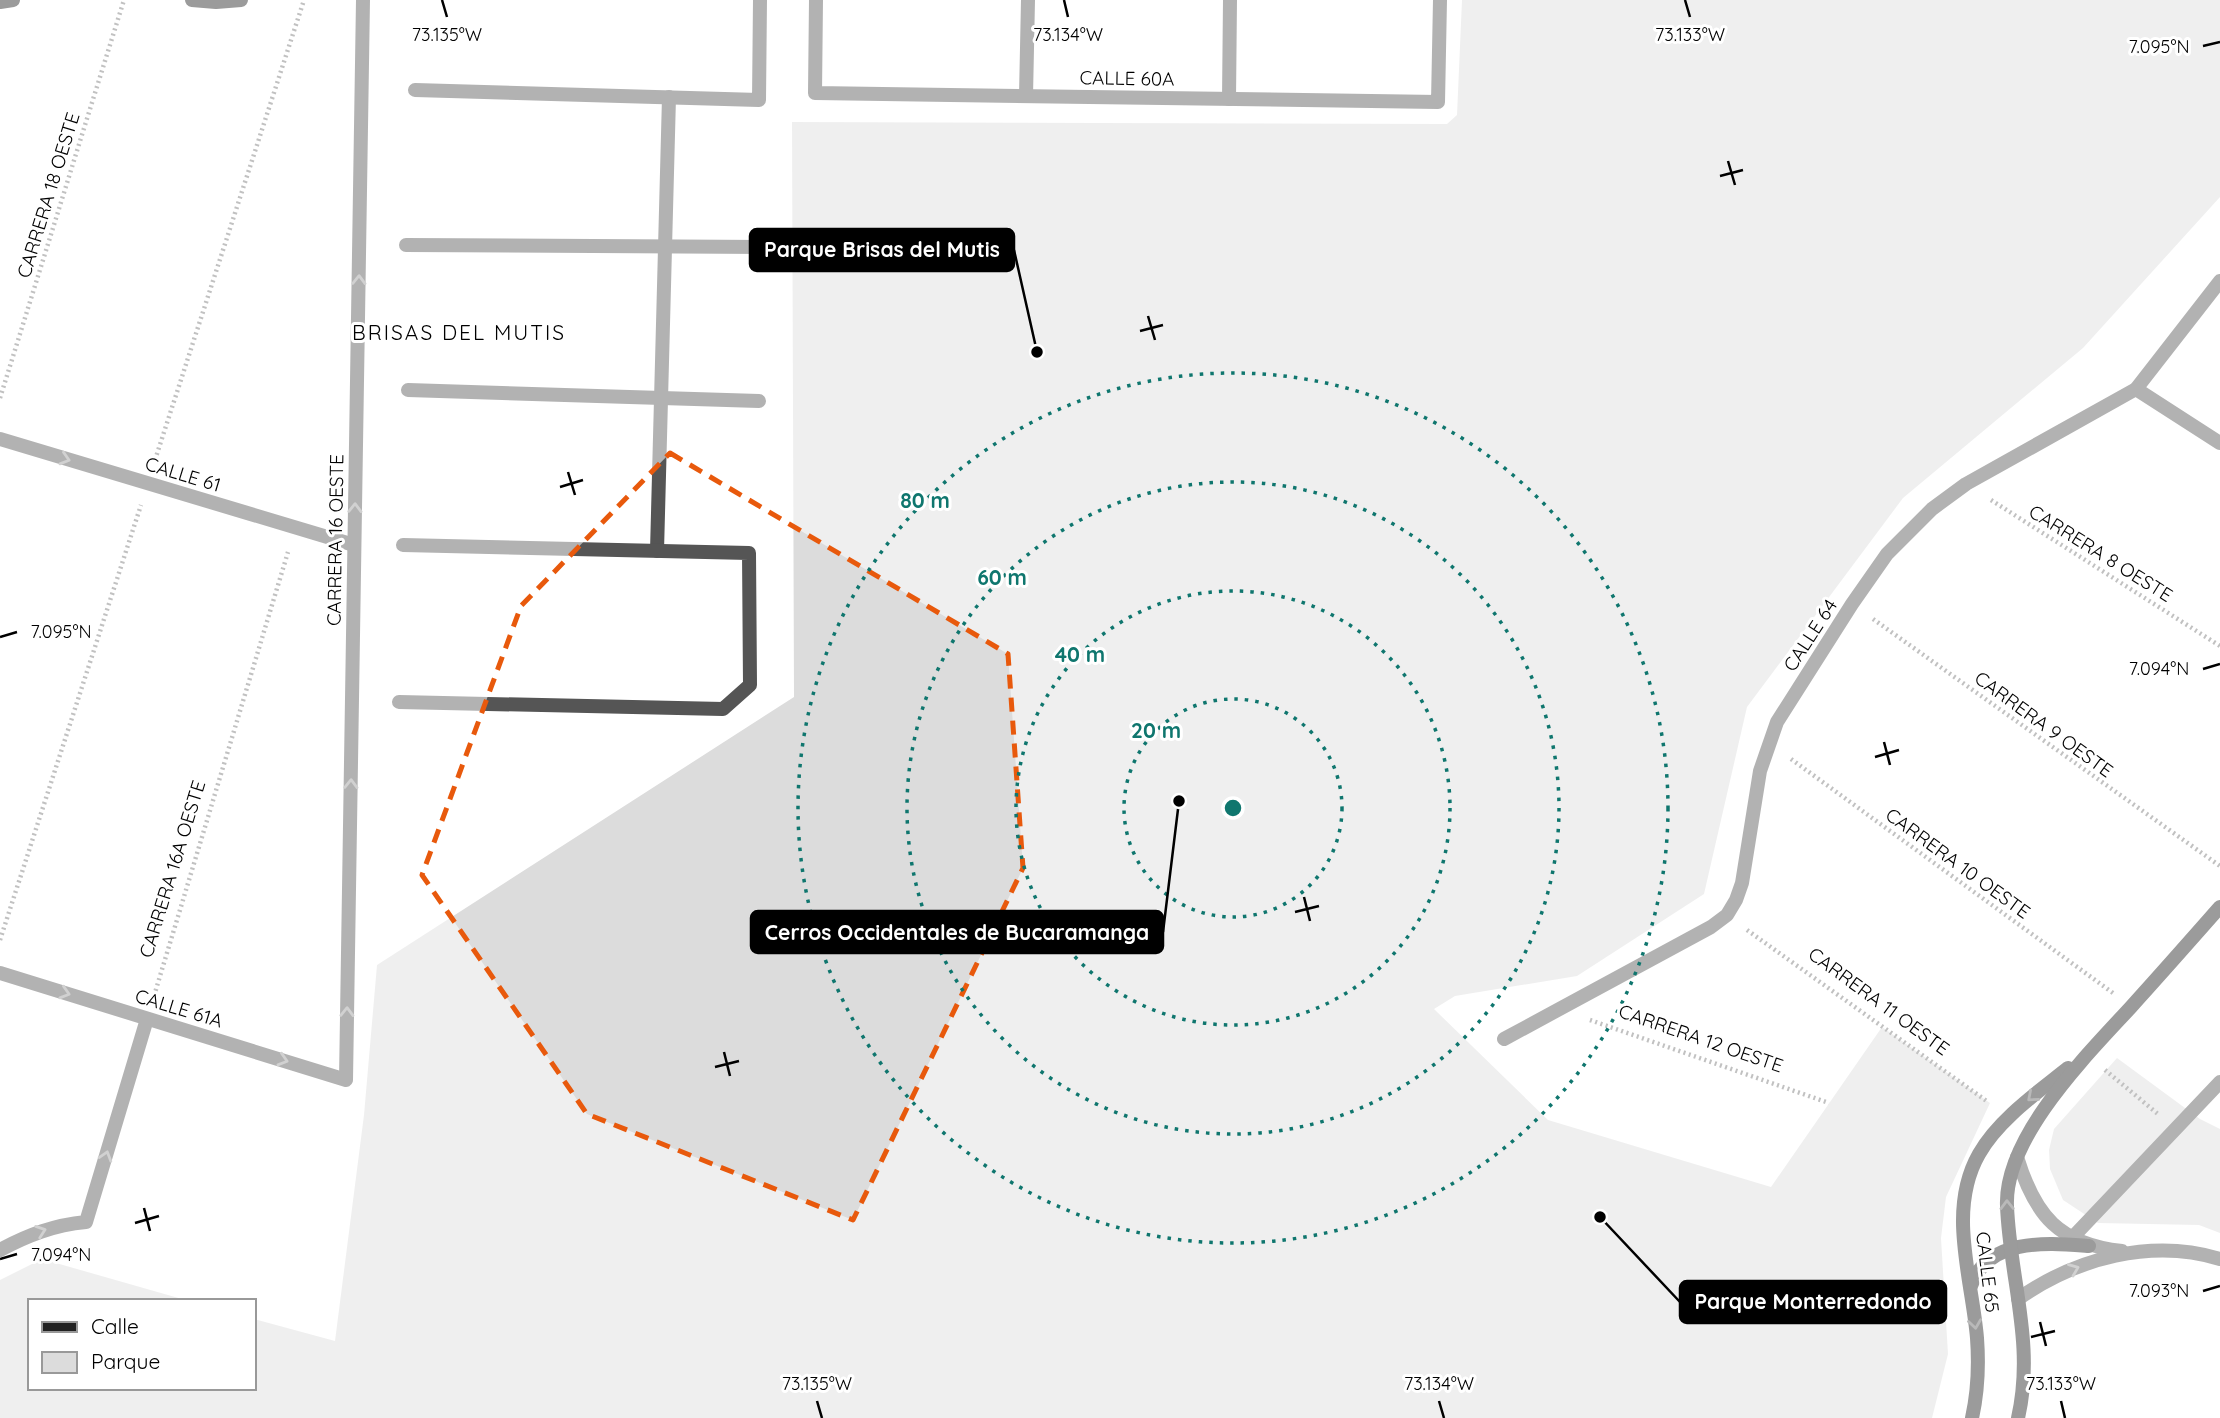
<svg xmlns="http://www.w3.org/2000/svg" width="2220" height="1418" viewBox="0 0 2220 1418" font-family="Quicksand,sans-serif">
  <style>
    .green { fill: #dcdcdc }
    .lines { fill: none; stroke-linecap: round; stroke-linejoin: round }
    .path { stroke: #777; stroke-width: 4.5; stroke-dasharray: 2 3.5; stroke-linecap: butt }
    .lane { stroke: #555; stroke-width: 14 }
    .street { stroke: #555; stroke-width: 14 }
    .secondary { stroke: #222; stroke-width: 14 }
    .oneway { stroke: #999 }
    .oneway2 { stroke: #646464 }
    .marked { fill: none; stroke: #e8590c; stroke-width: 5; stroke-dasharray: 14 9; stroke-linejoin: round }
    .ticks { fill: none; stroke: #000; stroke-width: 2.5 }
    .ring { fill: none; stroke: #0f766e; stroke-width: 3.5; stroke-dasharray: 3.5 7 }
    .labels { text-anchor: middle; stroke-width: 6; stroke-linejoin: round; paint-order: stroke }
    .street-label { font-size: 19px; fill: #000; stroke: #fff }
    .neighbourhood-label { font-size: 21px; letter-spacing: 2px; fill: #000; stroke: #fff }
    .ticks-label { font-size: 18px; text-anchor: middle; fill: #000; stroke: #fff; stroke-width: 6; stroke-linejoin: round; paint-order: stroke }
    .centre { fill: #0f766e; stroke: #fff; stroke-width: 3.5 }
    .ring-label { font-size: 21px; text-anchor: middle; font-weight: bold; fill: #0f766e; stroke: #fff; stroke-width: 6; stroke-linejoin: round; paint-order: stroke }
    .leader { fill: none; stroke: #000; stroke-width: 2.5 }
    .callout-dot { fill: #000; stroke: #fff; stroke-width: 2.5 }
    .callout { fill: #000; stroke: #000; stroke-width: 2.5 }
    .callout-label { font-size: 21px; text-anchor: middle; font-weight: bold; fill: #fff }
  </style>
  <rect width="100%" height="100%" fill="#fff"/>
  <g class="green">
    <path d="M1462,0h758v197l-137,151 -180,150 -156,209 -43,187 -127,82 -122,20 -21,13 114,111 223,67 111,-160 108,76 -44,94 -5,41 7,116 -16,64h-1932v-138l42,-21 147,42h-159v87h224v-69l81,22 29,-226 13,-150 417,-268 -2,-575 655,2 10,-9z"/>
    <path d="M2117,1058l83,61 20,10v104l-21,-8 -101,-2 -35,-23 -13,-31 -1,-19 5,-21z"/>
  </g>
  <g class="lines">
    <g class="path">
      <path d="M0,398l124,-398"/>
      <path d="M155,460l149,-460"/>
      <path d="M1991,500l229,146"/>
      <path d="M1873,619l347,247"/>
      <path d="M1791,759l322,234"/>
      <path d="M1747,930l241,172"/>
      <path d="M0,940l141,-435"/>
      <path d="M154,996l134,-444"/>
      <path d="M1590,1020l239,83"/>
      <path d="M2105,1070l53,44"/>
    </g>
    <g class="lane">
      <path d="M415,90l344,10 1,-100"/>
      <path d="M406,245l360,2"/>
      <path d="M408,390l351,11"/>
      <path d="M657,551l12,-454"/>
      <path d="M399,702l324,7 27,-24 -1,-132 -346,-8"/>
      <path d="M2072,1238l148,-156"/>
    </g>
    <g class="street">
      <path d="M816,0l-1,93 623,9 2,-102"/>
      <path d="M1026,96l2,-96"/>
      <path d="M1229,99l1,-99"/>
      <path d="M2136,389l84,54"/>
      <path d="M0,439l354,106"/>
      <path d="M0,973l346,107 17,-1080"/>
      <path d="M1504,1039l207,-112 16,-12 9,-15 6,-17 18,-112 17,-49 75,-118 35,-50 45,-45 34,-25 170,-95 84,-108"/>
      <path d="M2017,1157c18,59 42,87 105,94"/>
      <path d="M0,1250c28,-15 54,-25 86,-28l61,-203"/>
      <path d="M2018,1299c58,-41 134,-61 202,-40"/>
    </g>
    <g class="secondary">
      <path d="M192,0l24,2 25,-2"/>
      <path d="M0,2l13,-2"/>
      <path d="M1971,1286c17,-49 77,-43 118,-40"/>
      <path d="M1972,1418c6,-27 7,-53 5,-80 -5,-60 -30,-128 2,-184 19,-34 59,-62 89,-86"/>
      <path d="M2018,1418c17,-74 -8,-138 -11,-212 -3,-69 80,-151 124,-199 30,-33 59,-66 89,-100"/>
    </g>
  </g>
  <defs><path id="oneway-chevron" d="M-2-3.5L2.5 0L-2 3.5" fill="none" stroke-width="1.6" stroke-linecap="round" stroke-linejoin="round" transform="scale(1.75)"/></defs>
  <g class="oneway">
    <use href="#oneway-chevron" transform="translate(359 280) rotate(-89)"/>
    <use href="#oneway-chevron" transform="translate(65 459) rotate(17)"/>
    <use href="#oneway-chevron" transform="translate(355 508) rotate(-89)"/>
    <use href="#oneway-chevron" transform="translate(351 784) rotate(-89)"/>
    <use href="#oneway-chevron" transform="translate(65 993) rotate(17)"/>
    <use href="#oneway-chevron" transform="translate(347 1012) rotate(-89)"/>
    <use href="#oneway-chevron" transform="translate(283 1060) rotate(17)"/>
    <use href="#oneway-chevron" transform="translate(106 1156) rotate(-73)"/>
    <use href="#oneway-chevron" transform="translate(41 1231) rotate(-19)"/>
    <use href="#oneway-chevron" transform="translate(2074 1269) rotate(-22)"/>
  </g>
  <g class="oneway2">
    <use href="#oneway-chevron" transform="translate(2032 1097) rotate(139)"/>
    <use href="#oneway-chevron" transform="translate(2007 1205) rotate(-91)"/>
    <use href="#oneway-chevron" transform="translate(1975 1324) rotate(82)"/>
  </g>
  <path d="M0 0H2220V1418H0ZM670,453l338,201 15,214 -170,352 -266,-106 -165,-239 99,-269z" fill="#fff" fill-opacity=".55" fill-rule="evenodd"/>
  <path class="marked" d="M670,453l338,201 15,214 -170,352 -266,-106 -165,-239 99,-269z"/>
  <path class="ticks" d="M442,0l5,17M1064,0l4,17M1685,0l5,17M2203,46l17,-4M1728,161l7,24M1720,176l23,-6M1148,316l7,24M1140,331l23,-6M568,472l7,23M560,487l23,-7M0,637l17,-5M2203,669l17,-5M1884,742l6,23M1875,757l24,-7M1304,897l6,24M1295,912l24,-6M724,1052l6,24M715,1067l24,-6M144,1208l6,23M135,1223l24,-7M0,1259l17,-5M2203,1291l17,-5M2040,1322l6,24M2031,1337l24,-6M817,1401l5,17M1439,1401l5,17M2061,1401l4,17"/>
  <g class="ring">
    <circle cx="1233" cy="808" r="109"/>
    <circle cx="1233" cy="808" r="217"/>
    <circle cx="1233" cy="808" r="326"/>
    <circle cx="1233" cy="808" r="435"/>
  </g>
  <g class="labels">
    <g class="street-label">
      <text transform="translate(1127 78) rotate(1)" y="7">CALLE 60A</text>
      <text transform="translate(48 195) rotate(-73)" y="7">CARRERA 18 OESTE</text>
      <text transform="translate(183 474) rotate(17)" y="7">CALLE 61</text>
      <text transform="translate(335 540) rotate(-89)" y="7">CARRERA 16 OESTE</text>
      <text transform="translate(2101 553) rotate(32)" y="7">CARRERA 8 OESTE</text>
      <text transform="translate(1810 635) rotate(-57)" y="7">CALLE 64</text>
      <text transform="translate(2044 724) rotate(36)" y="7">CARRERA 9 OESTE</text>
      <text transform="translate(1958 863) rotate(36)" y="7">CARRERA 10 OESTE</text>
      <text transform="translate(172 869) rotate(-73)" y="7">CARRERA 16A OESTE</text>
      <text transform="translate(1879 1001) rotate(36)" y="7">CARRERA 11 OESTE</text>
      <text transform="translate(179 1008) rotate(17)" y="7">CALLE 61A</text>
      <text transform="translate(1701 1038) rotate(19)" y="7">CARRERA 12 OESTE</text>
      <text transform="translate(1988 1272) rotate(83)" y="7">CALLE 65</text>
    </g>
    <g class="neighbourhood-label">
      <text x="459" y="340">BRISAS DEL MUTIS</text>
    </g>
  </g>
  <g class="ticks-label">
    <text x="447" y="41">73.135°W</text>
    <text x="1068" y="41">73.134°W</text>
    <text x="1690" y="41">73.133°W</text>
    <text x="2159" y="53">7.095°N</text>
    <text x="61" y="638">7.095°N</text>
    <text x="2159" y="675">7.094°N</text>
    <text x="61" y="1261">7.094°N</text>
    <text x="2159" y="1297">7.093°N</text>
    <text x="817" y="1390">73.135°W</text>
    <text x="1439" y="1390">73.134°W</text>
    <text x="2061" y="1390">73.133°W</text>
  </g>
  <circle cx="1233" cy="808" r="10" class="centre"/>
  <g class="ring-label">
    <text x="925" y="508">80 m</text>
    <text x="1002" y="585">60 m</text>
    <text x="1080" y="662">40 m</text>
    <text x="1156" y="738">20 m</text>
  </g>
  <path class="leader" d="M1037 352L1014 250M1179 801L1163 932M1600 1217L1680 1302"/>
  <g class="callout-dot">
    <circle cx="1037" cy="352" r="7"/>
    <circle cx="1179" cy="801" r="7"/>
    <circle cx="1600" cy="1217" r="7"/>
  </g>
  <g class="callout">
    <rect x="750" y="229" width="264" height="42" rx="7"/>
    <rect x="751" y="911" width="412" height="42" rx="7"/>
    <rect x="1680" y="1281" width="266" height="42" rx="7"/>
  </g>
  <g class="callout-label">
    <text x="882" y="257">Parque Brisas del Mutis</text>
    <text x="957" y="940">Cerros Occidentales de Bucaramanga</text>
    <text x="1813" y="1309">Parque Monterredondo</text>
  </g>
  <rect x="28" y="1299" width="228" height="91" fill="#ffffff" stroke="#999999" stroke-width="2"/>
  <rect x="42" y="1322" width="35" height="10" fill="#222222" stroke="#999999" stroke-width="2"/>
  <text x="91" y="1334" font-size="21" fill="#000000">Calle</text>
  <rect x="42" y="1352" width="35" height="21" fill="#dcdcdc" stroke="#999999" stroke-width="2"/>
  <text x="91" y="1369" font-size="21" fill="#000000">Parque</text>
</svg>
